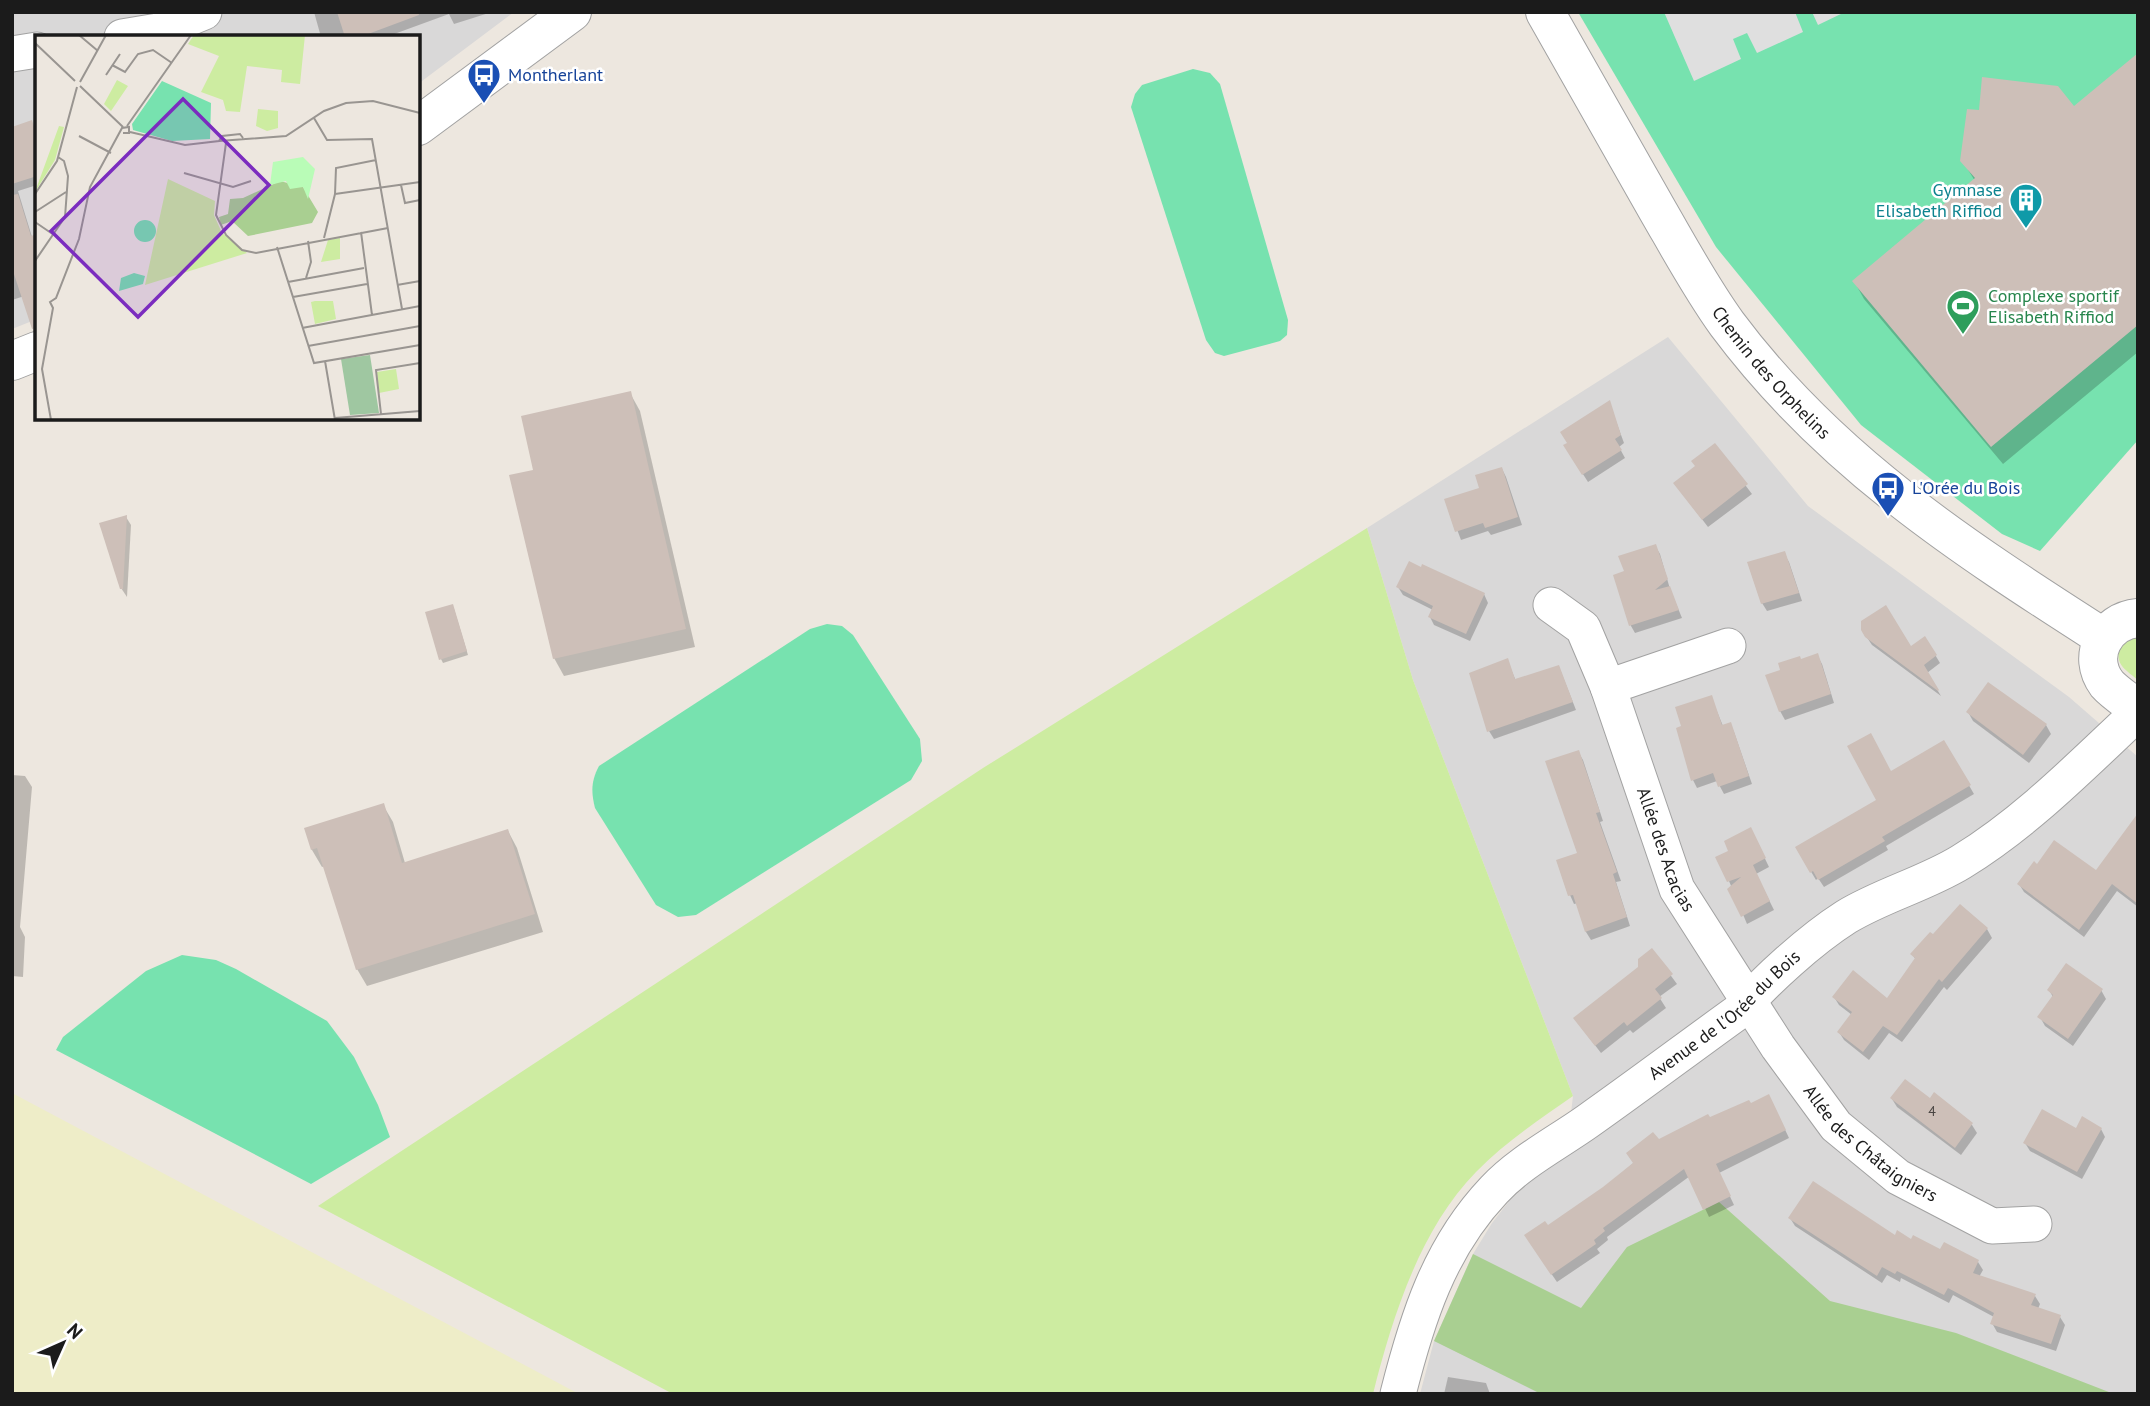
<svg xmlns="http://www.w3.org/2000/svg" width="2150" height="1406" viewBox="0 0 2150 1406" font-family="'PT Sans',sans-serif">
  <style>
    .residential { fill: #d9d8d8 }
    .farmland { fill: #eeedc8 }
    .grass { fill: #cdeca1 }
    .forest { fill: #a9cf91 }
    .pitch { fill: #77e2af }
    .parking { fill: #dfdfdf }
    .shadow { fill: #0003 }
    .building { fill: #cdbfb8 }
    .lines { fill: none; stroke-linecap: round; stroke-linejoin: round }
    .minor-casing { stroke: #a2a2a2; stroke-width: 37 }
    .tertiary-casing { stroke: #a2a2a2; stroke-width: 40 }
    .minor { stroke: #fff; stroke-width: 35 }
    .tertiary { stroke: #fff; stroke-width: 38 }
    .labels { text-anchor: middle; stroke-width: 5; stroke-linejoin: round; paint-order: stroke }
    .number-label { font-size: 14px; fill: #484442 }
    .transit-label { font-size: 18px; fill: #164399; stroke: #fff; text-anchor: start }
    .culture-label { font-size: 18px; fill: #0d838f; stroke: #fff; text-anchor: end }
    .leisure-label { font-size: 18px; fill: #27864d; stroke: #fff; text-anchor: start }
    .street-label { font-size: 18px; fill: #1b1b1b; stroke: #fff }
    .inset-road { fill: none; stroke: #999591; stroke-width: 2 }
    .view { fill: #7b2cbf; fill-opacity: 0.15; stroke: #7b2cbf; stroke-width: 3.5 }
    .inset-edge { fill: none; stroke: #1b1b1b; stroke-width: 3.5 }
  </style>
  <rect width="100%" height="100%" fill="#ede7df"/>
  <g class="residential">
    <path d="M12,12h502l-96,72v-47h-381v282l-25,10z"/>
    <path d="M1668,337l140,169 261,191 69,60v637h-718l14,-53 39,-87 19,-31 18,-23 23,-21 33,-23 7,-60 -160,-416 -46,-152z"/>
  </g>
  <path class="farmland" d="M12,1093l567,301h-567z"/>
  <g class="grass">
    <path d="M1367,528l46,152 160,416c-33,23 -68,46 -97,76 -56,57 -84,146 -103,222h-700l-355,-188 665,-438z"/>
    <path d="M2138,633v47c-16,-13 -22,-15 -19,-36z"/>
  </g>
  <path class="forest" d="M1719,1202l111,99 126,32 158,61h-573l-107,-53 39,-87 108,54 46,-61z"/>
  <g class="pitch">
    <path d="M1578,12h560v428l-98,111 -38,-17 -141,-109 -145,-178z"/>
    <path d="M1193,69l17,4 10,11 68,236 -1,15 -7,6 -56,15 -9,-3 -9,-13 -75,-233 4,-13 7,-9z"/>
    <path d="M827,624l15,2 11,9 67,104 2,22 -11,19 -215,135 -18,2 -22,-12 -61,-97c-4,-16 -4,-27 4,-42l211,-137z"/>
    <path d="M182,955l34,5 20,9 91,52 27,36 24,48 12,32 -79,47 -255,-134 7,-13 83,-66z"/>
  </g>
  <g class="parking">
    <path d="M1664,12h131l8,20 -46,21 -10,-20 -14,6 8,20 -47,22z"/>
    <path d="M1812,12h33l-27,13z"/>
  </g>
  <g class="shadow">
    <path d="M314,12h178l-38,12 -5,-10 -63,23h-65z"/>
    <path d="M2138,55v297l-135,112 -139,-165 -10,-18 121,-100 -13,-21 112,-52z"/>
    <path d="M37,126v59l-19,6 14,46 5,55 -25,8v-171z"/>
    <path d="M630,393l10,18 55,236 -131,29 -10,-18 -19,-187z"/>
    <path d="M1609,402l15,41 -5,4 6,11 -37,24 -23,-36z"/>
    <path d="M1715,445l37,49 -44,33 -33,-43 22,-17z"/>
    <path d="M1502,469l4,8 16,48 -31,10 -3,-4 -27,9 -15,-40 36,-11z"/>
    <path d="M126,517l5,8 -4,72 -6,-9z"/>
    <path d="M1655,546l5,8 10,35 12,29 -47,15 -4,-7 -16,-50 11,-4z"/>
    <path d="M1784,554l5,8 13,39 -35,10 -5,-8z"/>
    <path d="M1398,587l86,7 4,9 -18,38 -36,-16 -4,-8 3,-7 -30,-15z"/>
    <path d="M454,609l14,46 -25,8 -2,-4z"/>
    <path d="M1862,630l49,18 14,-10 15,25 -13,10 14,23 -69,-51z"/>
    <path d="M1817,655l5,9 12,39 -49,17 -5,-9 21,-50z"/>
    <path d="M1507,660l9,21 43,-14 17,43 -82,29 -5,-8z"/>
    <path d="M1711,697l12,29 7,-2 4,8 18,52 -28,10 -7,-13 -20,7 -4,-8z"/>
    <path d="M1968,712l78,13 5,9 -22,29 -56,-42z"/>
    <path d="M1944,742l30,52 -88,52 2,4 -64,37 -6,-9 -2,2 -19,-32 81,-47 13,-28z"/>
    <path d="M1578,752l5,8 20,61 -3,1 21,59 -5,1 14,44 -39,14 -5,-8 -8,-29 -4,1 -4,-9 9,-40z"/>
    <path d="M12,775l13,1 7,11 -12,140 5,10 -2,40 -11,-1z"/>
    <path d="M383,805l10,17 12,41 103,-32 9,17 26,84 -176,54 -10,-17 -32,-103 -3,1 -10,-17 -6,-21z"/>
    <path d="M2138,816v91l-21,-16 -33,46 -60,-45 -5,-8 77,-12z"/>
    <path d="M1755,838l14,29 -13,7 18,36 -27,14 -18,-43z"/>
    <path d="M1960,906l27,23 5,9 -45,52 -3,-3 -42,55 -13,-9 -20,27 -25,-20 -5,-8 13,-17 -13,-10 -5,-8 54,4 28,-41 -4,-6 21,-18z"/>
    <path d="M1652,950l25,34 -18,13 7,11 -33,25 -3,-3 -29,23 -20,-26 59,-59z"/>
    <path d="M2049,990h52l5,9 -33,47 -28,-20 -5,-9 13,-20z"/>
    <path d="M1892,1099l38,2 42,24 5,8 -16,22 -64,-48z"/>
    <path d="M1773,1104l16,34 -70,35 15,32 -25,12 -19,-41 -83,61 1,3 -11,9 3,4 -43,29 -26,-38 17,-17 56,-39 54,-46 51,-23 41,-14z"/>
    <path d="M2101,1129l4,8 -23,42 -52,-28 -5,-8 51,-13z"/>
    <path d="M1790,1218l122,23 29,11 37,10 5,8 -4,7 56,19 5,8 -2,5 22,8 5,8 -9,26 -59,-19 -5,-9 2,-6 -41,-22 -4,8 -48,-25 -1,4 -13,-7 -5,8 -87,-57z"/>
    <path d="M1448,1377l38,6 4,11h-46z"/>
  </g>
  <g class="building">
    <path d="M337,12h81l1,3 -59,22h-15z"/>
    <path d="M2138,53v272l-147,122 -139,-166 123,-103 -15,-17 7,-52 12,1 3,-33 76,9 16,20z"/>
    <path d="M32,120l5,16v40l-25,8v-57z"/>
    <path d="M18,194l13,42 6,-2v94l-5,1 -20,-61v-73z"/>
    <path d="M631,391l55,238 -133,30 -44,-184 24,-5 -12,-54z"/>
    <path d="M1610,400l11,35 -6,4 7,11 -40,25 -19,-30 4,-2 -7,-11z"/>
    <path d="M1715,443l33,41 -46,36 -29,-37 22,-17 -4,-5z"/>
    <path d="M1502,467l16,50 -33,11 -2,-5 -28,9 -11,-33 35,-11 -4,-13z"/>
    <path d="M127,515l-4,74h-3l-21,-66z"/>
    <path d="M1656,544l12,35 -13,11 15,-4 9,24 -50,16 -16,-51 11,-4 -6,-15z"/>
    <path d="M1785,551l14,42 -38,11 -14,-42z"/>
    <path d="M1409,561l12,6 1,-3 63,29 -19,41 -38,-17 5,-11 -37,-19z"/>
    <path d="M453,604l14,47 -28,9 -14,-48z"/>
    <path d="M1886,605l25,41 14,-10 12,19 -13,10 15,25 -1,1 -73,-54 -4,-7v-9z"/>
    <path d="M1818,653l13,41 -52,18 -14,-37 15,-5 -2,-7 22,-7 1,3z"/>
    <path d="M1508,658l7,21 44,-14 14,37 -86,30 -18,-59z"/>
    <path d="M1988,682l59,42 -24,31 -57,-43z"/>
    <path d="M1712,695l10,30 9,-3 18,54 -31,11 -5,-14 -22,8 -15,-53 5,-2 -6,-19z"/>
    <path d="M1871,733l20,38 53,-31 27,45 -89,52 3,4 -67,39 -5,-9 -3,2 -15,-26 81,-47 -29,-54z"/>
    <path d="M1579,750l21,62 -4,1 21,59 -4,2 14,43 -42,15 -12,-37 -5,1 -12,-36 21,-7 -32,-92z"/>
    <path d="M384,803l18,60 106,-34 27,85 -179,56 -39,-122 -6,2 -7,-22z"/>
    <path d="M2138,813v91l-26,-20 -33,46 -62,-46 17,-23 3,3 17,-24 42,30z"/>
    <path d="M1751,827l15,31 -13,7 17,36 -29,16 -14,-28 14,-12 -14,5 -12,-25 13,-6 -4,-10z"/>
    <path d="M1960,904l28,24 -46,54 -3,-3 -42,56 -14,-9 -20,26 -26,-20 15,-20 -20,-15 21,-27 34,28 28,-40 -5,-4 20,-22 3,2z"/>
    <path d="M1652,948l21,26 -18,15 7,9 -35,28 -3,-4 -29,24 -22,-28 65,-51v-8z"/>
    <path d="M2066,963l37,26 -35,50 -31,-22 16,-22 -6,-5z"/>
    <path d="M1905,1079l25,19 4,-6 39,31 -18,25 -65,-50z"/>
    <path d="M1769,1094l17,36 -70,34 15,32 -28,14 -19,-41 -81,59 2,3 -11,9 2,4 -45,31 -27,-40 21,-14 3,4 55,-38 30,-24 -7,-10 27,-21 6,7 49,-25 2,3 39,-17 2,3z"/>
    <path d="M2042,1109l34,19 6,-12 20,12 -25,44 -54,-29z"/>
    <path d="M1813,1181l82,54 2,-5 14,9 2,-4 27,14 4,-7 35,18 -6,13 63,21 -5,11 30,10 -10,29 -61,-20 4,-11 -46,-25 -4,7 -47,-24 -2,3 -13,-7 -5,9 -89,-58z"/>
  </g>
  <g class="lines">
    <defs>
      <g id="minor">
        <path d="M122,37l36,-6 46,-19"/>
        <path d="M12,54l25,-4"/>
        <path id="s1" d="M1551,605l32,23 25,59 69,202 101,158 58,79 62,51 94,49 42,-2"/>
        <path d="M1608,687l120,-41"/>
        <path id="s2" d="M1398,1394c19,-75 41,-146 96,-204 26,-28 63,-47 94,-69 51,-36 100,-73 150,-109 28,-32 72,-72 108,-95 36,-22 79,-33 115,-55 62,-38 114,-90 167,-140l10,-13"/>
      </g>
      <g id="tertiary">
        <path id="s3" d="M1545,12c38,66 75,133 113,199 22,38 43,77 69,113 102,137 235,223 377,314"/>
        <path d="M418,126l154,-114"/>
        <path d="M12,361l25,-10"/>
        <path d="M2138,618c-33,3 -52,38 -31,66 8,9 21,17 31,25"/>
      </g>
    </defs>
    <use href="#minor" class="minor-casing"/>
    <use href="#tertiary" class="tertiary-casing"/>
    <use href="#minor" class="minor"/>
    <use href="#tertiary" class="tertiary"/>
  </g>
  <defs>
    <symbol id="bus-pin" viewBox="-11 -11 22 30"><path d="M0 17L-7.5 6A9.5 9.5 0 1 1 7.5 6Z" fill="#1a4fb4" stroke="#fff"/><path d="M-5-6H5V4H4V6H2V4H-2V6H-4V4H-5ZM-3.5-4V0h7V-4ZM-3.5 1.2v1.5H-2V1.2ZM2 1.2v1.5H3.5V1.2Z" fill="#fff"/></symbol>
    <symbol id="building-pin" viewBox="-11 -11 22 30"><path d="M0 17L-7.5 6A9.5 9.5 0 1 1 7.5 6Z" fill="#0f9aa8" stroke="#fff"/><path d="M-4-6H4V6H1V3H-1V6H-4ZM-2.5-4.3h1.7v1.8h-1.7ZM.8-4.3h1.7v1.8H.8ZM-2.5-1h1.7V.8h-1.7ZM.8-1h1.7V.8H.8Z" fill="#fff"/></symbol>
    <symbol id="stadium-pin" viewBox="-11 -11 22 30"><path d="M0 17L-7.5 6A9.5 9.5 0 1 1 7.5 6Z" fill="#2e9e5b" stroke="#fff"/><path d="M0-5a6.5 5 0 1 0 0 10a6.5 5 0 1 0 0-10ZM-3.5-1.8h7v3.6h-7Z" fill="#fff"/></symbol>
  </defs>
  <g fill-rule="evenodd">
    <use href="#bus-pin" x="465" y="56" width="38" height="52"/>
    <use href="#building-pin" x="2007" y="181" width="38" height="52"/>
    <use href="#stadium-pin" x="1944" y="287" width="38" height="52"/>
    <use href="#bus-pin" x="1869" y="469" width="38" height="52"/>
  </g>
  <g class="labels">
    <g class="number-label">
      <text x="1932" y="1116">4</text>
    </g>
    <g class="transit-label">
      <text x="508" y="81">Montherlant</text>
      <text x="1912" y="494">L'Orée du Bois</text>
    </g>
    <g class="culture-label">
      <text x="2002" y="196">Gymnase<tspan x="2002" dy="21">Elisabeth Riffiod</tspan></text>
    </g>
    <g class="leisure-label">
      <text x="1988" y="302">Complexe sportif<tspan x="1988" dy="21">Elisabeth Riffiod</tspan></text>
    </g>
    <g class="street-label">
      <text dy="6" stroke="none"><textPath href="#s3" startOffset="427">Chemin des Orphelins</textPath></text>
      <text dy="6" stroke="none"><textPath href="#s1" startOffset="276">Allée des Acacias</textPath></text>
      <text dy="6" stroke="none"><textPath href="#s2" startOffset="518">Avenue de l'Orée du Bois</textPath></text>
      <text dy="6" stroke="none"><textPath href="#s1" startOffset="640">Allée des Châtaigniers</textPath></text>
    </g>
  </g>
  <g transform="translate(35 35)">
    <rect width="385" height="385" fill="#ede7df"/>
    <path d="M159,0h111l-5,49 -19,-2 1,-12 -35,-4 -7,46 -14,-1 -3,-11 -22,-8 18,-36 -31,-12zM82,45l11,6 -17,25 -7,-7zM223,74l20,2v17l-11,3 -11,-5zM24,91l5,1 -9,33 -20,32zM133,144l47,22 -1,14 8,18 25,20 -102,32zM305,203v21l-19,3 7,-22zM280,266h18l3,18 -21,5 -4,-22zM361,334l3,20 -20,4 -2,-21z" fill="#cdeca1"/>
    <path d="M245,146l23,6 15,25 -6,11 -64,13 -16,-15 -11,4 -2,-8 9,-3 2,-15 13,-1z" fill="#a9cf91"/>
    <path d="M335,320l9,58 -29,2 -9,-56z" fill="#9fc7a1"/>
    <path d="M268,122l12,12 -7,30 -5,-12 -13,2 -4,-8 -16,4 3,-23z" fill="#b9fcb7"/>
    <path d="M127,46l49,22 -1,36 -38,2 -39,-11 -1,-6zM99 196a11 11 0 1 1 22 0a11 11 0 1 1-22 0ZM99,238l11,3 -2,8 -24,7 2,-13z" fill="#77e2af"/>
    <path class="inset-road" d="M44,0l19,16M0,8l40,38M77,30l13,7 13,-18 15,-4 19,13M71,40l14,-21M45,47l26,-47M45,51l43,41M279,83l13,22 45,-1 30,170M92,91l64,-91M95,97l55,13 34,-4 3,-5 18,-2 3,4M44,101l32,17M184,106l67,-5 38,-25 22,-8 27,-2 47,12M191,108l-10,72 10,20 16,15 14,3 132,-25M149,138l49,14 18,-6M366,150l4,18 15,-3M0,159l22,-33 20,-74M300,159l85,-12M0,177l31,-20M0,187l19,13M326,197l11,83M289,203l11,-44 1,-26 40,-8M242,212l37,116 106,-18M0,226l30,-44 3,-41 -4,-15 -6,-4M271,243l5,-16 -3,-21M253,247l76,-14M362,250l23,-4M258,262l74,-13M267,293l118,-22M273,311l112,-20M290,326l10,59M346,379l-5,-44 44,-7M300,383l85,-7M16,385l-9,-51 11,-61 -3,-6 6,-4 23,-59 11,-52 32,-59 7,-1v6h-6"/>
    <path class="view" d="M148,64l86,86 -131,132 -87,-86z"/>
    <rect width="385" height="385" class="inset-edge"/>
  </g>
  <rect width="2150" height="1406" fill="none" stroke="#1b1b1b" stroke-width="28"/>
  <g transform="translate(63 1343) rotate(45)" stroke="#ffffff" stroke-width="5" paint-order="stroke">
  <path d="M0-5L12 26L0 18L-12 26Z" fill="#1b1b1b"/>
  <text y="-10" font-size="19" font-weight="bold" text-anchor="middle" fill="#1b1b1b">N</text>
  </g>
</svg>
